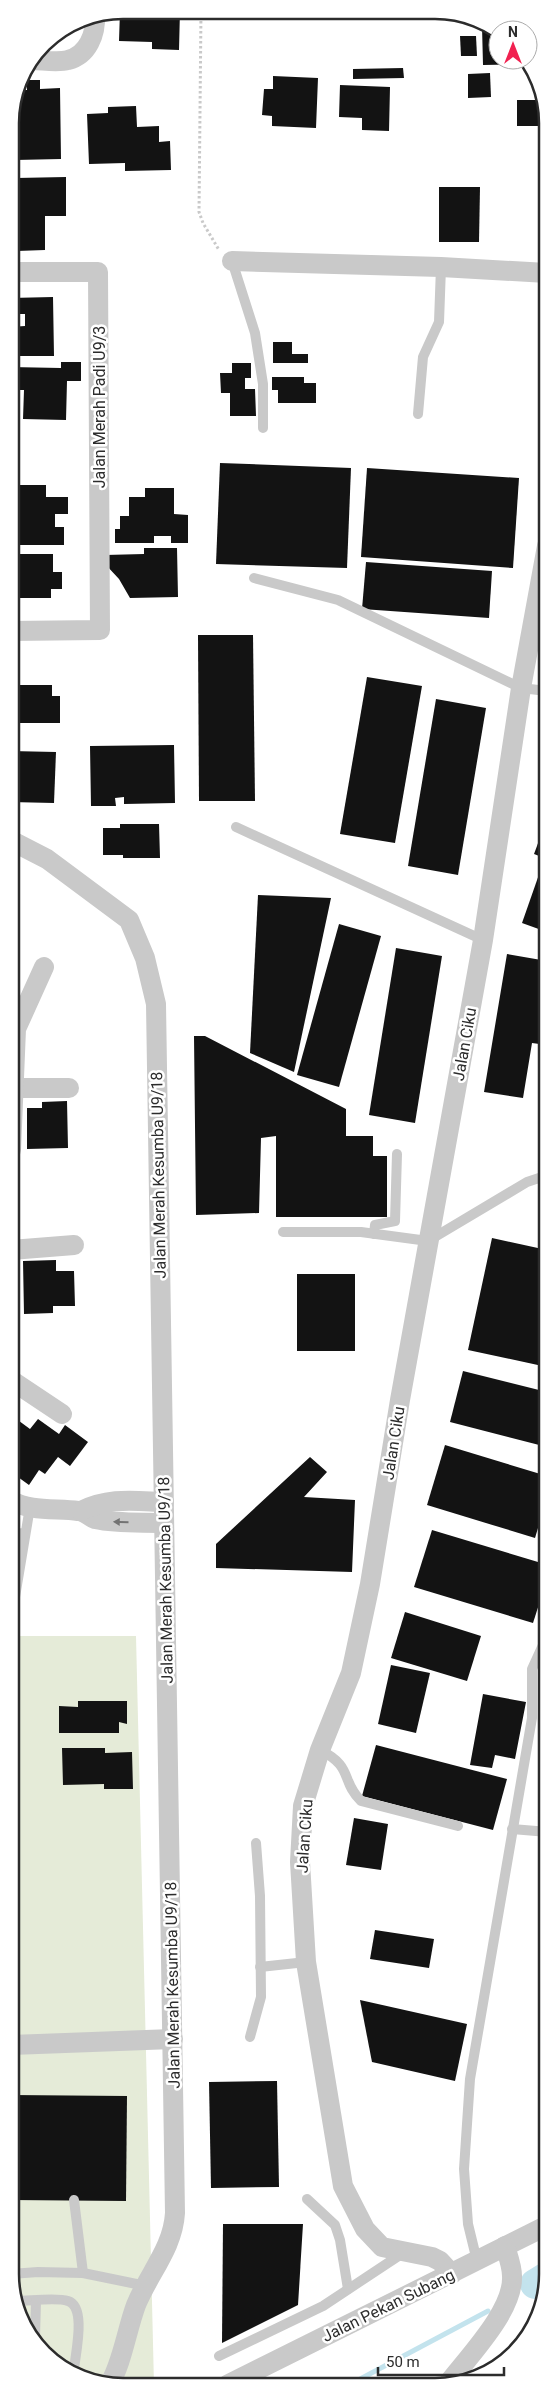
<svg xmlns="http://www.w3.org/2000/svg" width="558" height="2397" viewBox="0 0 558 2397" font-family="Roboto,sans-serif">
  <style>
    .green { fill: #e5ebd8 }
    .lines { fill: none; stroke-linecap: round; stroke-linejoin: round }
    .stream { stroke: #c3e3ed; stroke-width: 5 }
    .river { stroke: #c3e3ed; stroke-width: 30 }
    .building { fill: #131313 }
    .path { stroke: #c9c9c9; stroke-width: 3; stroke-dasharray: 2.5 2.5; stroke-linecap: butt }
    .service { stroke: #c9c9c9; stroke-width: 10 }
    .minor { stroke: #c9c9c9; stroke-width: 20 }
    .oneway { fill: #737373 }
    .labels { text-anchor: middle; stroke-width: 5; stroke-linejoin: round; paint-order: stroke }
    .street-label { font-size: 16px; fill: #2c2c2c; stroke: #fff }
    .rim { fill: none; stroke: #2c2c2c; stroke-width: 2.5 }
  </style>
  <rect width="100%" height="100%" fill="#fff"/>
  <path class="green" d="M11,1636h125l18,749h-53l-58,-31 -32,-65z"/>
  <g class="lines">
    <path class="stream" d="M347,2386l141,-75"/>
    <path class="river" d="M535,2284l13,-8"/>
  </g>
  <g class="building">
    <path d="M180,10l-1,40 -27,-1v-7l-33,-1 1,-30z"/>
    <path d="M482,26l16,10v24h27l2,4 -44,1z"/>
    <path d="M460,36h16l1,20h-16z"/>
    <path d="M403,68l1,10 -51,1v-10z"/>
    <path d="M490,73l1,24 -23,1v-24z"/>
    <path d="M273,76l45,2 -2,50 -44,-2v-10l-10,-1 2,-26h9z"/>
    <path d="M27,80h13v9l20,-1 1,71 -46,1 -1,-61 2,-9h11z"/>
    <path d="M340,85l50,2 -1,44 -27,-1v-12l-23,-1z"/>
    <path d="M517,100h27l3,8v18h-30z"/>
    <path d="M136,106l1,21 22,-1v16l11,-1 1,29 -46,1v-8l-36,1 -2,-50 21,-1v-6z"/>
    <path d="M66,177v39h-21v34l-28,1 -1,-73z"/>
    <path d="M439,187h41l-1,55h-40z"/>
    <path d="M53,297l1,59h-44v-29l15,-1v-12h-15v-16z"/>
    <path d="M273,342h19v12h16v9h-35z"/>
    <path d="M61,362h20v19h-14l-1,39 -43,-1 1,-29h-14v-23l51,1z"/>
    <path d="M232,363h19v15h-6v11h10l1,27h-26v-23h-9l-1,-20h12z"/>
    <path d="M272,377h32v6h12v20h-38v-13h-6z"/>
    <path d="M220,463l131,5 -4,100 -131,-4z"/>
    <path d="M367,468l152,10 -6,90 -152,-11z"/>
    <path d="M10,485h36v12h22v17h-13v13h9v18h-47v-16h-7v-18h8v-7h-8z"/>
    <path d="M145,488h29v26l14,1v28h-17v-7h-17v7h-39v-14h5v-13h9v-19h16z"/>
    <path d="M144,548h33l1,49 -48,1 -11,-19 -13,-14 -1,-10 39,-1z"/>
    <path d="M10,554h43v18h9v17h-11v9h-41z"/>
    <path d="M366,562l126,9 -3,47 -127,-9z"/>
    <path d="M198,635h55l2,166h-56z"/>
    <path d="M367,677l55,9 -27,157 -55,-9z"/>
    <path d="M10,685h42v11h8v27h-50z"/>
    <path d="M436,699l50,9 -28,167 -50,-9z"/>
    <path d="M174,745l1,58 -51,1v-7l-9,1 1,8h-25l-1,-60z"/>
    <path d="M10,751l46,1 -2,51 -44,-1z"/>
    <path d="M547,819v40l-13,-5z"/>
    <path d="M120,824h39l1,34h-37v-3h-20v-27h17z"/>
    <path d="M543,863l4,2v67l-25,-9z"/>
    <path d="M258,895l73,3 -37,174 -44,-19z"/>
    <path d="M339,924l42,12 -42,151 -42,-12z"/>
    <path d="M396,948l46,8 -27,167 -46,-8z"/>
    <path d="M507,954l40,7v84l-15,-2 -9,55 -39,-6z"/>
    <path d="M194,1036h11l141,73v27h27v20h14v61h-111v-81l-15,2 -2,75 -63,2z"/>
    <path d="M67,1101l1,47 -41,1v-41h15v-6z"/>
    <path d="M492,1238l55,12v117l-79,-17z"/>
    <path d="M56,1260v11h18l1,35h-22v7l-29,1 -1,-53z"/>
    <rect x="297" y="1274" width="58" height="77"/>
    <path d="M463,1371l84,21v55l-97,-25z"/>
    <path d="M11,1415l19,14 8,-10 21,15 6,-9 23,17 -18,24 -12,-9 -13,17 -6,-4 -10,15 -18,-13z"/>
    <path d="M445,1445l102,31v22l-12,40 -108,-33z"/>
    <path d="M310,1457l17,15 -23,25 51,3 -3,72 -136,-4v-24z"/>
    <path d="M432,1530l116,35v11l-15,47 -119,-36z"/>
    <path d="M405,1612l76,24 -14,45 -76,-23z"/>
    <path d="M391,1665l39,8 -14,60 -38,-9z"/>
    <path d="M483,1694l43,8 -11,57 -20,-4 -3,13 -22,-3z"/>
    <path d="M78,1701h49v23l-8,-2v11h-60v-27l19,1z"/>
    <path d="M376,1745l131,34 -14,51 -131,-34z"/>
    <path d="M62,1748h43v5l27,-1 1,37h-29v-5l-41,1z"/>
    <path d="M354,1818l34,6 -7,46 -35,-5z"/>
    <path d="M375,1930l59,9 -5,29 -59,-9z"/>
    <path d="M360,2000l107,24 -12,57 -83,-19z"/>
    <path d="M277,2081l2,106 -68,1 -2,-106z"/>
    <path d="M11,2095l116,1 -1,105 -115,-1z"/>
    <path d="M223,2224h80l-5,81 -76,38z"/>
  </g>
  <g class="lines">
    <path class="path" d="M201,11l-2,201 4,11 16,27"/>
    <g class="service">
      <path d="M232,261l23,72 8,51v44"/>
      <path d="M418,414l5,-57 16,-35 2,-55"/>
      <path d="M254,578l84,22 183,88 26,3"/>
      <path d="M236,827l247,113"/>
      <path d="M283,1232h78l67,9 99,-59 15,-5 5,-6"/>
      <path d="M374,1234l1,-9 20,-4 2,-67"/>
      <path d="M11,1534l14,-1"/>
      <path d="M12,1615l18,-108"/>
      <path d="M320,1750c34,17 20,30 41,51l97,25"/>
      <path d="M512,1829l36,3"/>
      <path d="M260,1967l46,-5"/>
      <path d="M250,2037l11,-40 -1,-101 -4,-53"/>
      <path d="M307,2199l28,26 5,15 8,49"/>
      <path d="M74,2200l9,73"/>
      <path d="M477,2261l-9,-37 -4,-55 6,-90 62,-361v-49l16,-35"/>
      <path d="M11,2274l27,-2 45,1 63,13"/>
      <path d="M17,2301c13,0 39,-4 51,0 19,6 7,54 6,69"/>
      <path d="M35,2337l1,-36"/>
      <path d="M219,2356l104,-50 80,-53"/>
    </g>
    <g class="minor">
      <path d="M32,60c10,0 26,3 36,0 20,-5 28,-26 27,-45"/>
      <path d="M232,261l209,6 106,6"/>
      <path d="M10,272h88l2,358 -90,1"/>
      <path d="M10,840l37,19 82,61 16,38 11,46 19,1209c-2,35 -26,60 -39,92 -9,24 -14,59 -27,80"/>
      <path d="M13,1088h56"/>
      <path d="M11,1150l5,-121 28,-62"/>
      <path d="M11,1250l63,-5"/>
      <path d="M11,1380l51,34"/>
      <path d="M11,1500c18,12 46,8 67,11 7,0 11,6 17,8 23,5 46,3 69,4"/>
      <path d="M81,1511c28,-14 53,-10 83,-9"/>
      <path d="M11,2045l162,-6"/>
      <path d="M452,2274l-12,-13 -8,-4 -50,-10 -17,-18 -22,-43 -37,-224 -6,-100 3,-56 17,-56 31,-77 19,-89 30,-184 83,-460 38,-252 26,-142"/>
      <path d="M227,2385l321,-160"/>
      <path d="M446,2386c21,-28 68,-75 66,-110 0,-10 -4,-20 -7,-30"/>
    </g>
  </g>
  <defs><path id="oneway-solid" d="M-6-.8H1V-3.2L6.5 0L1 3.2V.8H-6Z" transform="scale(1.25)"/></defs>
  <use class="oneway" href="#oneway-solid" transform="translate(121 1522) rotate(-179)"/>
  <g class="labels">
    <g class="street-label">
      <text transform="translate(99 407) rotate(-90)" y="6">Jalan Merah Padi U9/3</text>
      <text transform="translate(464 1044) rotate(-80)" y="6">Jalan Ciku</text>
      <text transform="translate(158 1175) rotate(-91)" y="6">Jalan Merah Kesumba U9/18</text>
      <text transform="translate(393 1443) rotate(-81)" y="6">Jalan Ciku</text>
      <text transform="translate(165 1580) rotate(-91)" y="6">Jalan Merah Kesumba U9/18</text>
      <text transform="translate(304 1836) rotate(-86)" y="6">Jalan Ciku</text>
      <text transform="translate(172 1985) rotate(-91)" y="6">Jalan Merah Kesumba U9/18</text>
      <text transform="translate(388 2305) rotate(-26)" y="6">Jalan Pekan Subang</text>
    </g>
  </g>
  <path d="M0 0H558V2397H0ZM123 19H435A104 104 0 0 1 539 123V2274A104 104 0 0 1 435 2378H123A104 104 0 0 1 19 2274V123A104 104 0 0 1 123 19Z" fill="#fff" fill-rule="evenodd"/>
  <path class="rim" d="M123 19H435A104 104 0 0 1 539 123V2274A104 104 0 0 1 435 2378H123A104 104 0 0 1 19 2274V123A104 104 0 0 1 123 19Z"/>
  <g transform="translate(513 45)"><circle r="24" fill="#ffffff" stroke="#ababab"/>
  <path d="M0-4L9 19L0 12L-9 19Z" fill="#f12150"/>
  <text y="-8" font-size="14" font-weight="bold" text-anchor="middle" fill="#2c2c2c">N</text>
  </g>
  <path d="M378 2367v8h126v-8" fill="none" stroke="#2c2c2c" stroke-width="2.5"/>
  <text x="386" y="2367" font-size="15" fill="#2c2c2c" stroke="#ffffff" stroke-width="4" paint-order="stroke">50 m</text>
</svg>
